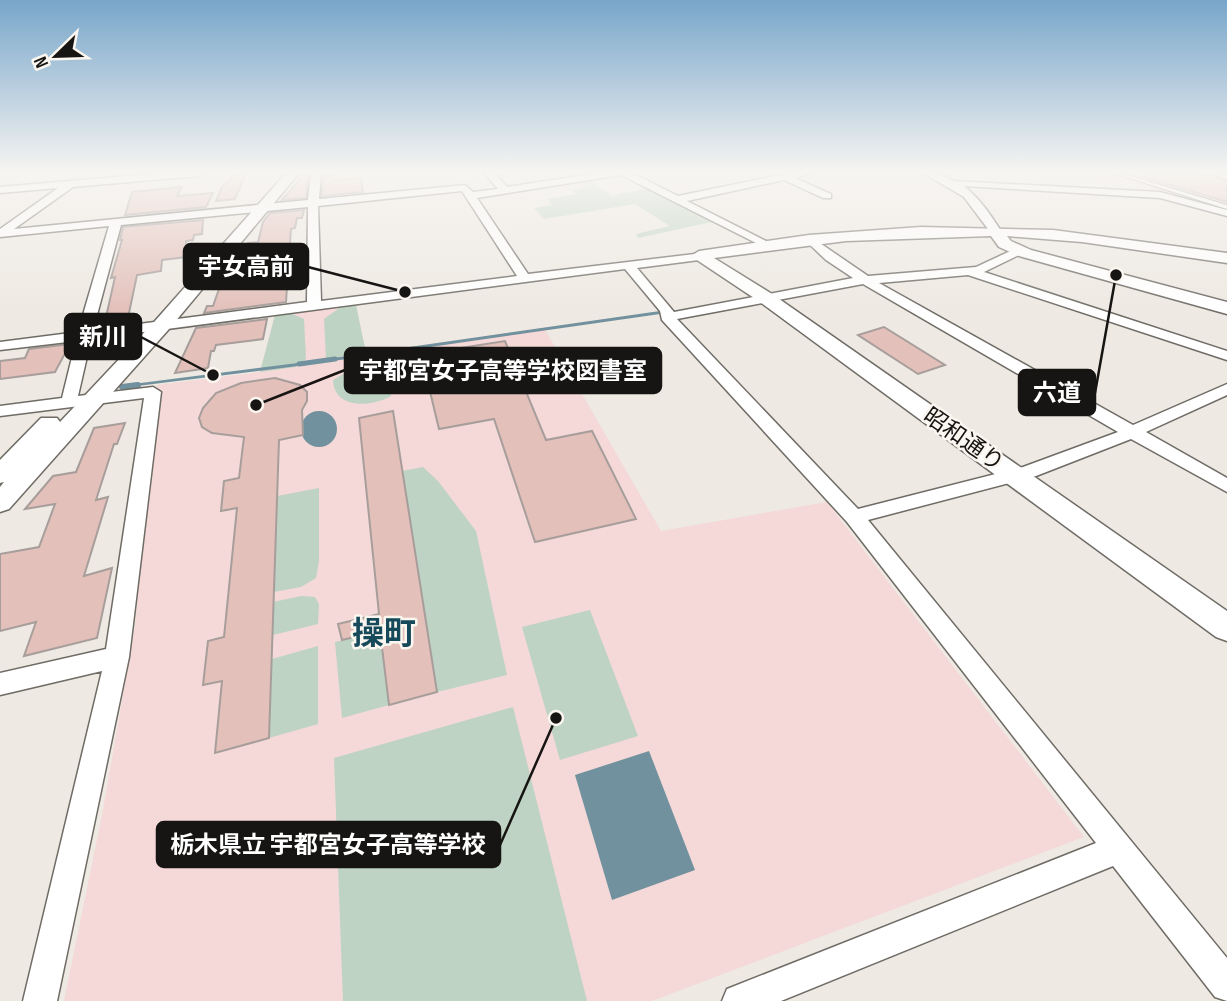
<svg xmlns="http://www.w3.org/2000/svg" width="1227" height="1001" viewBox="0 0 1227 1001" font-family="'Sofia Sans Condensed','Noto Sans JP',sans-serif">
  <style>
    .education { fill: #f4d9d8 }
    .green { fill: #bed3c3 }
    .water { fill: #70919d }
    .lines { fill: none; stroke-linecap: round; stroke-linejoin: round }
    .stream-far1 { stroke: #70919d; stroke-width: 5 }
    .stream { stroke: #70919d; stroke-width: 6 }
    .building { fill: #e3c0ba; stroke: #a79e9c; stroke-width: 2 }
    .lane-casing { stroke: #6f6b65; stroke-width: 2 }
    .street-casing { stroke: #6f6b65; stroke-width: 3 }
    .secondary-casing { stroke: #6f6b65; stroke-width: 3 }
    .lane { fill: #fff; fill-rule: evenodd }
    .street { fill: #fff; fill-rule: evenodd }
    .secondary { fill: #fff; fill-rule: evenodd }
    .labels { text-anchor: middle; stroke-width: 5; stroke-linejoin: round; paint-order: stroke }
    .street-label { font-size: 23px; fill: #171513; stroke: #fbf6ef }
    .near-quarter-label { font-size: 32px; font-weight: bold; fill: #16495a; stroke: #fbf6ef }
    .leader { fill: none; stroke: #171513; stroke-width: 2.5 }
    .callout-dot { fill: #171513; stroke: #fbf6ef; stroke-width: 2.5 }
    .callout { fill: #171513; stroke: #171513; stroke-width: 2.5 }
    .callout-label { font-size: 24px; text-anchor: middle; font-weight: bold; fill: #fff }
  </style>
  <rect width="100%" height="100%" fill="#eee9e2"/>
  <g class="education">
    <path d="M1054,173h173v39l-102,-32 -73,-4z"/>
    <path d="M356,305l10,48 178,-25 117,203 166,-29 257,335 -432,164h-588l39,-191 32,-184 22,-241 103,-13 15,-57z"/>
  </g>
  <g class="green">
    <path d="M588,180l24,16 35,-8 65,34 -74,16 -2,-4 34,-8 -35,-22 -91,15 -10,-11 18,-3 -4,-6 28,-5 -3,-4 13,-3 -7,-5z"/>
    <path d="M356,305l10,48 -40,6 -2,-40 18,-13z"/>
    <path d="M290,313l14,6 2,40 -11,8 -35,5 15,-57z"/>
    <path d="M358,372l21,1 12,11v12c-19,11 -57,14 -58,-16l10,-6z"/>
    <path d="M423,467l15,14 38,50 31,144 -70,17 -35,-221z"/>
    <path d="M319,488v73l-3,17 -15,9 -27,5 3,-96z"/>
    <path d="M301,596l14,1 4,7 -1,20 -45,11v-33z"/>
    <path d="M590,610l48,126 -78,24 -38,-133z"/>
    <path d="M380,631l9,74 -47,13 -7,-76z"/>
    <path d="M318,646v78l-49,14 3,-79z"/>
    <path d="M513,707l74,294h-244l-9,-243z"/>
  </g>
  <g class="water">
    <path d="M660,311v3l-334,48v-3z"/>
    <path d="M306,362v3l-177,22 4,-3z"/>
    <circle cx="319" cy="429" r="18"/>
    <path d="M649,751l46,119 -83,30 -37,-125z"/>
  </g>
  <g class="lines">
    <g class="stream-far1">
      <path d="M299,364l36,-5"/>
      <path d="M129,386l9,-1"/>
    </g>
    <path class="stream" d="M122,387l16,-2"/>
  </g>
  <g class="building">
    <path d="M236,173h10l-11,26 -19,2 6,-14z"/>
    <path d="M305,173h3l-2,25 -24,2z"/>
    <path d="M1144,173h57l26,8v21l-83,-25z"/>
    <path d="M333,176v4l28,-2 2,14 -41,4 1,-19z"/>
    <path d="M182,187l-5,9 36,-3 -7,14 -81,8 7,-23z"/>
    <path d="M304,210l-2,8h-5l-2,10 -4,1 -5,73 -82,11 3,-7h6l12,-34 16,-7 1,-13 5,-1 1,-8 10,-1 5,-20 7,-9z"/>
    <path d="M203,220l-1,14 -8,1 -1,5 -7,1v16l-24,3 -1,11 -24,4 -8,38 -14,11 -11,2 11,-49 -4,1 11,-38h-2l3,-13z"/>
    <path d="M267,319l-4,20 -47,6 -2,6h-3l-3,17 -33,5 21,-45z"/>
    <path d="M884,327l61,38 -27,9 -60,-39z"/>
    <path d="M505,341l41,99 46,-9 44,88 -101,23 -41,-123 -55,10 -18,-75z"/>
    <path d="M70,344l-15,28 -55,7v-18l25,-3 4,-9z"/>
    <path d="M275,378l25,7 7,7v9l-5,9 1,25 -24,5 -10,298 -54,15 7,-72 -19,4 5,-44 16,-4 13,-129 -16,3 3,-30 15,-3 5,-41 -32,-4 -10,-6 -3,-9 4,-10 13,-15 25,-10z"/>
    <path d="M393,411l44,281 -48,13 -9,-74 -38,9 -4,-16 41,-10 -20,-196z"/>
    <path d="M125,423l-8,21h-3l-18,56 12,-3 -24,79 28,-8 -15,70 -73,18 12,-34 -36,9v-77l39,-7 16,-43 -30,5 28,-33 23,-4 18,-44z"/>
  </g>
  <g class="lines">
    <defs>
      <g id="lane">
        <path d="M1113,173h8l106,32v4z"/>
        <path d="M1209,173h7l11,3v3z"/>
      </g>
      <g id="street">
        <path d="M162,173h40l-5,3 -124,11 -59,42 294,-29 3,-27h10l-2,26 146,-14 8,7 25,-3 -14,-16h10l13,14 92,-14h33l46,23 107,-22 25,-1 -15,5 36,16v4h-8l-39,-18 -97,21 81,41v4l-4,1 -143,-72 -144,23 51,76 175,-21 2,3 -6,4 -62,8 37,44 179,-34 -27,-18 -19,-18v-4l4,-1 57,39 108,-9 43,-20 6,4 -2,2 -39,19 243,79v9l-259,-85 -89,8 254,142 94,-41v11l-81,37 81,46v14l-96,-53 -95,37 -168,44 359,438v43l-12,-4 -102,-131 -332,135h-59l5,-12 369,-146 -249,-321 -185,-202 -2,-9 -35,-42 -534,70 -13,57 75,-9 8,5 -32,265 -72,344h-34l79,-330 -102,24v-22l106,-24 38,-251 -144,18v-10l62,-8 14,-57 -76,9v-8l78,-10 31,-106 -109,11v-8l58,-41 -58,5v-6zM462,191l55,85 -196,25 -3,-95zM308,207l-1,95 -214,28 28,-105zM863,284l255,148 -95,35 -165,42 -181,-190z"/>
        <path d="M923,173h14l17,8 206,11 67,18v6l-67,-18 -196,-12c16,13 26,28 37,45l-6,3 -4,-1 -27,-36z"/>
      </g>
      <g id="secondary">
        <path d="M286,173h13l-130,156 -160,180 -9,3v-25l4,-5 -4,1v-23l41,-42h16l3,4 95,-101z"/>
        <path d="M921,227l132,3 174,23v10l-145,-21 -75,-6 4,5 20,9 196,52v12l-208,-58 -20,-9 -8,-11 -145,5 -132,17 58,36 455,317v30l-11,-4 -456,-335 -69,-46 8,-5 110,-16z"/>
      </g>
    </defs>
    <use href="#lane" class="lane-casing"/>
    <use href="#street" class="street-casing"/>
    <use href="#secondary" class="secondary-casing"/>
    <use href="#lane" class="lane"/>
    <use href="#street" class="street"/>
    <use href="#secondary" class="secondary"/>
  </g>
  <linearGradient id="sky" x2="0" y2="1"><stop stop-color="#78a6ca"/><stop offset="0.55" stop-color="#f7f5f2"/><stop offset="1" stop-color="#f7f5f2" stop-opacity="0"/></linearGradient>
  <rect width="1227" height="313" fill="url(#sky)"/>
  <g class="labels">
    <g class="street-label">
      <text transform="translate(964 439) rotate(35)" y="8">昭和通り</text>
    </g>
    <g class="near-quarter-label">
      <text x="384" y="644">操町</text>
    </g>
  </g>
  <path class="leader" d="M405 292L308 267M213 375L141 337M256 405L345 370M1116 275L1095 393M556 718L500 845"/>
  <g class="callout-dot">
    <circle cx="405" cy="292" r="7"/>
    <circle cx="213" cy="375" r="7"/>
    <circle cx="256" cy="405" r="7"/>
    <circle cx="1116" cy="275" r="7"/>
    <circle cx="556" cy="718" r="7"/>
  </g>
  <g class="callout">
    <rect x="184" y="244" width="124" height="45" rx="7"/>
    <rect x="65" y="314" width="76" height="45" rx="7"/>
    <rect x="345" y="348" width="316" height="45" rx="7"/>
    <rect x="1019" y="370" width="76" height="45" rx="7"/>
    <rect x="157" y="822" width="343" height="45" rx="7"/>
  </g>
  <g class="callout-label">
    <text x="246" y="275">宇女高前</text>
    <text x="103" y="345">新川</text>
    <text x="503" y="379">宇都宮女子高等学校図書室</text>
    <text x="1057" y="401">六道</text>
    <text x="328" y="853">栃木県立 宇都宮女子高等学校</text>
  </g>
  <g transform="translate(56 56) rotate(247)" stroke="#fbf6ef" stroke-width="5" paint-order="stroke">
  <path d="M0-5L12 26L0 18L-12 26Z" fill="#171513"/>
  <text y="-10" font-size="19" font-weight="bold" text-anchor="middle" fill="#171513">N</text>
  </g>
</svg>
